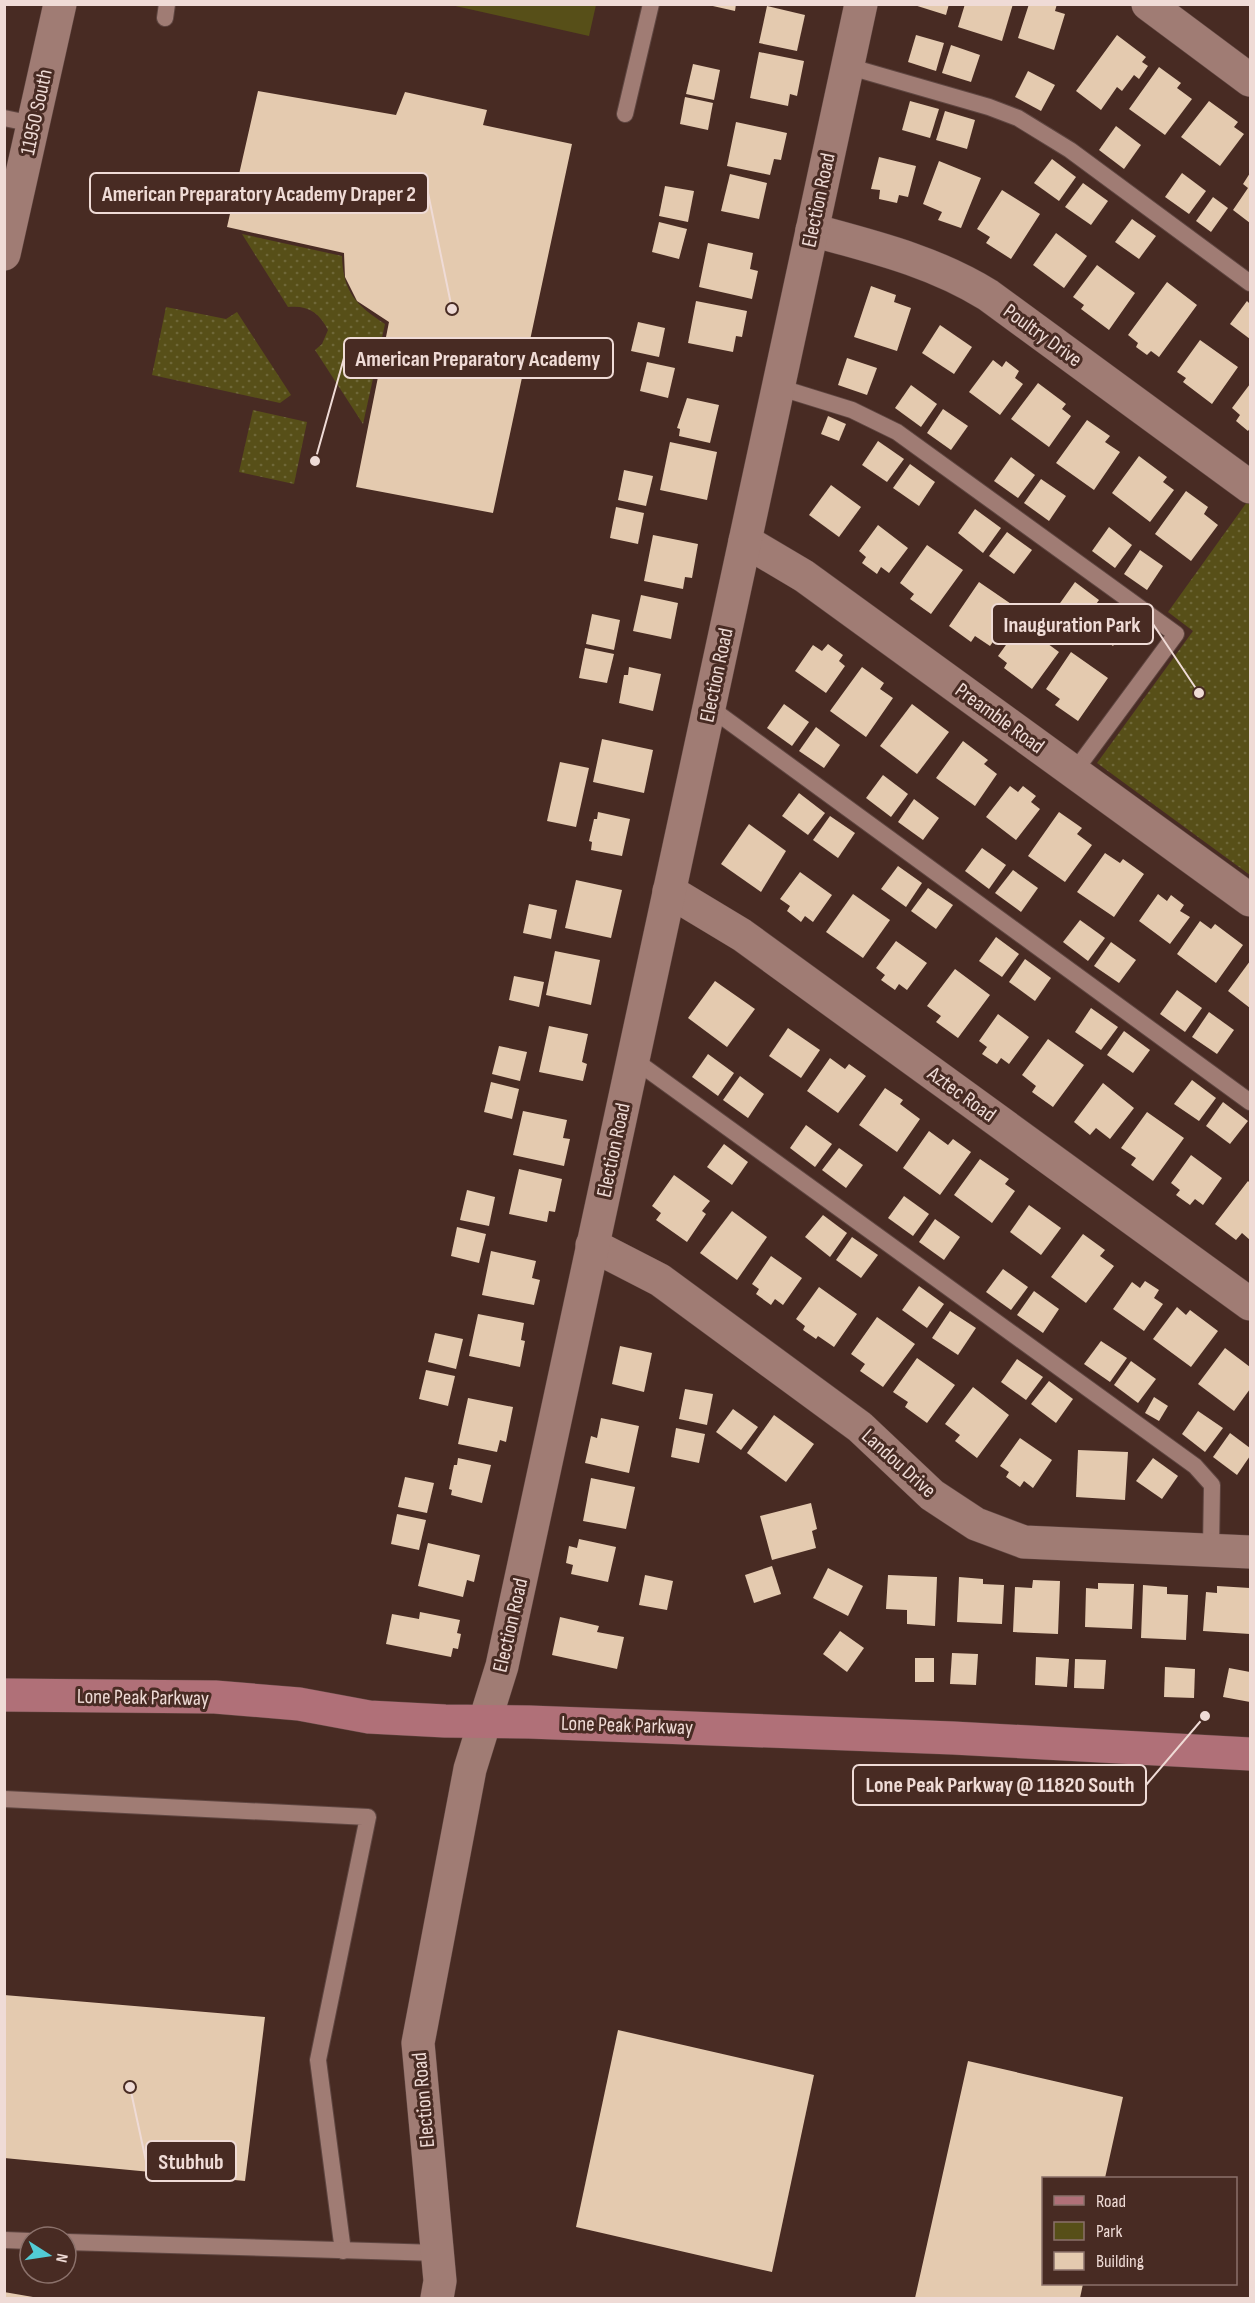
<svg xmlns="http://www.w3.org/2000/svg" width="1255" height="2303" viewBox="0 0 1255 2303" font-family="'Sofia Sans Condensed',sans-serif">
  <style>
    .green { fill: url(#green-dots) }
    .pitch { fill: #574f18 }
    .building { fill: #e4caaf }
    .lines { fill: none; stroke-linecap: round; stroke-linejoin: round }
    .lane-casing { stroke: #5f4641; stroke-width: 18 }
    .street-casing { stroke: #5f4641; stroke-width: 34 }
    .secondary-casing { stroke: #5f4641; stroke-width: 34 }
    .lane { stroke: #a07c74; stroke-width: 16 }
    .street { stroke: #a07c74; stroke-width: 33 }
    .secondary { stroke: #b07078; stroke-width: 33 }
    .labels { text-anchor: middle; stroke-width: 6; stroke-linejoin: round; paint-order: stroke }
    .street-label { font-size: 21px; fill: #efdbd6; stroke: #482b23 }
    .leader { fill: none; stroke: #efdbd6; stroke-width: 2 }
    .callout-dot { fill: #efdbd6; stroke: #482b23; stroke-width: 2 }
    .callout { fill: #482b23; stroke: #efdbd6; stroke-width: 2 }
    .callout-label { font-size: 22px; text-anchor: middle; font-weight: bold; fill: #efdbd6 }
  </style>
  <defs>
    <pattern id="green-dots" width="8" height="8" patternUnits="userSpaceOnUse" patternTransform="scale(1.5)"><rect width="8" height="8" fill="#574f18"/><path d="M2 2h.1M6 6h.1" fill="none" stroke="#6f6839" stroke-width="1.8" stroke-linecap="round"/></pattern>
  </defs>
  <rect width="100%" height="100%" fill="#482b23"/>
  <g class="green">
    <path d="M242,234l100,22c1,36 14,49 43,68l-22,100 -48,-74 7,-6 6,-14c-9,-18 -20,-25 -40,-23z"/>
    <path d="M166,307l60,12 11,-7 54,83 -11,8 -128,-28z"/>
    <path d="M253,410l54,12 -13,62 -55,-12z"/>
    <path d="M1247,502l3,3v370l-153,-112 96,-132 -25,-19z"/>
  </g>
  <path class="pitch" d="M451,5h145l-7,31z"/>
  <g class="building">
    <path d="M704,4h32l-1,7z"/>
    <path d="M911,4h38l-3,11z"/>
    <path d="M965,4h48l-11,37 -44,-14z"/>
    <path d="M1029,4h28l-2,7 10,3 -11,36 -36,-12z"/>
    <path d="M767,6l38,9 -8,36 -38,-8z"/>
    <path d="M916,35l28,8 -8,28 -28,-9z"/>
    <path d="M1117,35l29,22 -4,5 6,4 -9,13 -5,-4 -12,16 -5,-4 -16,23 -25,-19z"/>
    <path d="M951,45l29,10 -9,27 -29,-9z"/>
    <path d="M759,52l45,9 -7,35 -7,-2 -2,12 -38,-8z"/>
    <path d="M693,64l27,6 -6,30 -28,-6z"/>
    <path d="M1159,67l22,16 -4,5 15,11 -27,36 -36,-26z"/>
    <path d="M1028,71l27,14 -14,26 -26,-14z"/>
    <path d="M258,91l138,24 9,-23 82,18 -4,15 89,19 -79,369 -137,-26 33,-165 -32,-21 -12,-24 -1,-24 -117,-26z"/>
    <path d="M685,97l28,6 -5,27 -28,-6z"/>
    <path d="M910,101l29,8 -9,29 -28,-8z"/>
    <path d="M1209,101l29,21 -4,5 10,7 -24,32 -39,-29z"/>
    <path d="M945,111l30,9 -8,29 -31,-9z"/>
    <path d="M736,122l51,11 -6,27 -7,-1 -4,16 -43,-9z"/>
    <path d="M1116,126l25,19 -17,24 -25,-19z"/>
    <path d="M879,157l37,9 -8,31 -9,-2 -2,8 -18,-4 1,-9 -9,-1z"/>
    <path d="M1052,159l24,18 -17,24 -25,-18z"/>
    <path d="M939,161l42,17 -20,50 -23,-8 4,-8 -19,-8z"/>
    <path d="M1182,173l24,18 -17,23 -24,-17z"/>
    <path d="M1250,173v50l-17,-13 15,-22 -5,-4z"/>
    <path d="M730,174l37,9 -8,36 -38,-8z"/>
    <path d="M1083,183l25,18 -17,24 -26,-18z"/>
    <path d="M665,186l29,5 -6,31 -29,-6z"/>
    <path d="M1002,190l38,24 -29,45 -25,-16 4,-6 -13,-8z"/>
    <path d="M1213,197l15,11 -17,24 -15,-11z"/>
    <path d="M1132,219l24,17 -17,23 -24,-17z"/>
    <path d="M659,222l28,7 -8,30 -27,-7z"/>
    <path d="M1056,233l31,23 -23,32 -31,-23z"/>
    <path d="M708,243l45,10 -3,16 8,2 -6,28 -53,-12z"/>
    <path d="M1097,265l38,28 -26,37 -28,-21 3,-4 -11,-8z"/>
    <path d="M1167,282l30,23 -38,52 -8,-6 -4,4 -11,-8 2,-4 -10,-8z"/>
    <path d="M871,286l25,9 -2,7 17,6 -14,43 -43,-14z"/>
    <path d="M696,301l51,10 -5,26 -6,-1 -3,16 -45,-9z"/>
    <path d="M1247,301l3,3v35l-20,-15z"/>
    <path d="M638,322l27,6 -6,29 -28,-6z"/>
    <path d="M940,325l32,22 -18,27 -32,-21z"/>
    <path d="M1200,340l38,27 -26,37 -29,-22 3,-4 -9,-6z"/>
    <path d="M847,358l30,10 -10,27 -29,-10z"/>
    <path d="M993,360l9,7 4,-6 13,10 -4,7 8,6 -23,31 -31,-23z"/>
    <path d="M647,362l28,6 -7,30 -28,-7z"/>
    <path d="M1038,383l28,21 -4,5 9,7 -22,31 -38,-28z"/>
    <path d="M1250,384v44l-2,3 -12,-10 4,-6 -8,-7z"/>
    <path d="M911,385l26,19 -16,23 -26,-19z"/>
    <path d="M687,398l32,7 -9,38 -31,-7 1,-7 -3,-1z"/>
    <path d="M943,409l25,17 -17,24 -24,-17z"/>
    <path d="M828,416l18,8 -7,17 -18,-7z"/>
    <path d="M1087,420l23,16 -5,6 15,10 -26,38 -38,-27z"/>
    <path d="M878,441l26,18 -17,23 -25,-17z"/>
    <path d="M670,442l47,10 -10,48 -47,-10z"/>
    <path d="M1139,456l28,21 -4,5 11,8 -24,32 -38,-29z"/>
    <path d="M1011,457l24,18 -17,23 -24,-17z"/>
    <path d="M910,464l25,18 -16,24 -26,-18z"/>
    <path d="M624,470l29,6 -7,30 -28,-6z"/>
    <path d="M1041,479l25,17 -17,25 -25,-18z"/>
    <path d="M831,485l30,22 -22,30 -30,-22z"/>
    <path d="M1186,491l22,16 -4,7 14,11 -27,36 -36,-27z"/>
    <path d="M616,507l28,6 -6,31 -28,-6z"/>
    <path d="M975,509l26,19 -18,25 -25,-20z"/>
    <path d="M878,525l30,23 -19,25 -8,-6 -4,7 -15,-11 4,-6 -7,-6z"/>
    <path d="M1109,527l23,18 -17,23 -23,-17z"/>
    <path d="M1007,532l25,18 -18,24 -25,-18z"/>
    <path d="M653,535l45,9 -6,34 -7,-1 -2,12 -39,-8z"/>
    <path d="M927,545l36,25 -32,44 -21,-15 4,-5 -14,-11z"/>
    <path d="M1140,550l23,16 -16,24 -23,-16z"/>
    <path d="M979,582l38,26 -27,38 -15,-10 -4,6 -22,-16z"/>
    <path d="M1075,582l24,18 -17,24 -24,-18z"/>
    <path d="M641,595l37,8 -7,36 -38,-8z"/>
    <path d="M1106,605l24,18 -17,23 -24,-18z"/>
    <path d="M592,614l28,6 -6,30 -28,-6z"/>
    <path d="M1021,624l38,28 -27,37 -28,-21 3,-5 -9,-7z"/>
    <path d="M828,644l15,11 -4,6 6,5 -19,27 -31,-22 18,-26 9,6z"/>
    <path d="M585,648l29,6 -7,29 -28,-5z"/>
    <path d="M1071,652l37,26 -30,43 -23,-16 5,-6 -14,-10z"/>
    <path d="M629,667l32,7 -8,37 -34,-8 5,-28h4z"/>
    <path d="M862,667l22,16 -4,6 13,9 -27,39 -36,-26z"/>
    <path d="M784,704l25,18 -17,24 -25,-18z"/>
    <path d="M912,704l37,28 -32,42 -37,-28z"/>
    <path d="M816,727l24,18 -16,23 -25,-17z"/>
    <path d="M602,739l51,11 -9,43 -51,-11z"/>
    <path d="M963,741l25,19 -4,4 13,10 -22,32 -39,-28z"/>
    <path d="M560,762l29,6 -13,59 -29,-6z"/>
    <path d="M883,775l25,19 -17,23 -25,-19z"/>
    <path d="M1010,786l8,6 5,-6 13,10 -5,6 9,7 -24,31 -30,-23z"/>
    <path d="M799,793l26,20 -17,22 -26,-19z"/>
    <path d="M914,799l25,19 -16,22 -25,-18z"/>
    <path d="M598,812l32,7 -8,37 -31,-6 1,-8 -3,-1 5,-22h3z"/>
    <path d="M1059,812l23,16 -5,6 15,11 -27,37 -37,-26z"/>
    <path d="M830,816l25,17 -17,25 -25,-18z"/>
    <path d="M749,824l37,27 -25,41 -40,-28z"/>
    <path d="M982,848l24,17 -17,24 -24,-18z"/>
    <path d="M1105,853l15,10 3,-4 21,15 -30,43 -37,-25z"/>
    <path d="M898,866l24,17 -16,24 -25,-18z"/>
    <path d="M1013,870l25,18 -17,24 -26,-19z"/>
    <path d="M800,872l32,23 -19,27 -8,-6 -4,6 -14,-11 3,-5 -10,-7z"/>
    <path d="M576,880l46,10 -11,48 -46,-10z"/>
    <path d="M928,888l25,17 -17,24 -25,-18z"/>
    <path d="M853,894l37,26 -27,38 -37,-26z"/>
    <path d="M1158,894l9,7 4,-6 13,10 -4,6 10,6 -20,27 -31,-23z"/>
    <path d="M529,904l28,6 -6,29 -28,-6z"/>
    <path d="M1080,920l25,18 -17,23 -25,-19z"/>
    <path d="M1200,921l11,8 4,-5 28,21 -27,38 -39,-29z"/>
    <path d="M996,937l23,17 -17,23 -23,-16z"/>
    <path d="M896,941l31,22 -20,27 -8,-6 -4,6 -14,-10 4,-5 -9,-7z"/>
    <path d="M1111,942l25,18 -17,23 -25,-17z"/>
    <path d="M555,951l45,9 -9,45 -45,-10z"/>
    <path d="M1025,959l26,19 -16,23 -26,-19z"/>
    <path d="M1250,961v47l-22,-17z"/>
    <path d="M955,969l35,26 -32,43 -22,-16 5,-6 -14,-10z"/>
    <path d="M514,976l30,6 -5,25 -30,-7z"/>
    <path d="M715,981l40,28 -28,38 -39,-29z"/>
    <path d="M1177,990l25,18 -17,24 -25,-18z"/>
    <path d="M1091,1008l27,19 -17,23 -26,-18z"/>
    <path d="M1209,1012l25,18 -17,24 -25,-17z"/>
    <path d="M998,1014l31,23 -20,27 -8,-6 -4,6 -15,-10 5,-7 -8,-6z"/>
    <path d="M549,1026l39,8 -6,28 5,2 -4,17 -44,-9z"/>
    <path d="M788,1028l32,22 -19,28 -32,-22z"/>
    <path d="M1124,1031l26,19 -17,23 -26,-18z"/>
    <path d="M1048,1039l36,26 -31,42 -21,-15 4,-6 -14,-11z"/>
    <path d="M499,1046l28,6 -7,29 -28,-7z"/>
    <path d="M708,1054l26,19 -16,23 -26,-19z"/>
    <path d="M830,1058l15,11 4,-5 17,12 -28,37 -31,-22z"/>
    <path d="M740,1076l24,18 -16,24 -25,-18z"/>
    <path d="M1192,1080l24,18 -17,23 -25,-17z"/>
    <path d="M491,1082l28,7 -7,30 -28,-7z"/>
    <path d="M1103,1083l31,25 -24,31 -14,-11 -6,7 -16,-13z"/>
    <path d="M885,1088l18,12 -3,4 20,15 -23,33 -38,-27z"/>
    <path d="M1223,1102l25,19 -18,23 -24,-18z"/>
    <path d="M523,1111l44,9 -4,18 7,1 -6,27 -51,-11z"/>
    <path d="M1147,1112l37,26 -31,43 -22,-16 5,-7 -15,-10z"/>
    <path d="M806,1125l26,19 -17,23 -25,-19z"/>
    <path d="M929,1131l19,14 5,-6 18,13 -31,43 -37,-27z"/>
    <path d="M724,1144l24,18 -16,23 -25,-18z"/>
    <path d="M839,1148l24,17 -17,23 -24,-18z"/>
    <path d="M1191,1155l31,23 -19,27 -8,-6 -5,6 -14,-10 4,-5 -9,-7z"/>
    <path d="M980,1159l29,20 -4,5 10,7 -23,32 -38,-28z"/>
    <path d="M519,1169l43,10 -7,33 -6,-1 -2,11 -38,-8z"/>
    <path d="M674,1175l36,26 -8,10 4,3 -19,28 -31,-22 5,-7 -9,-7z"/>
    <path d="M1248,1181l2,2v57l-8,-7 -6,7 -21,-16z"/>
    <path d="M467,1190l28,7 -6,29 -29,-6z"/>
    <path d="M904,1196l25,18 -16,22 -25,-18z"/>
    <path d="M1029,1205l32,23 -20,27 -31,-23z"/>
    <path d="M732,1211l35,26 -30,43 -37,-27z"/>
    <path d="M823,1215l24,18 -17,24 -25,-20z"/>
    <path d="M935,1219l25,18 -16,23 -25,-18z"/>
    <path d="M457,1227l29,7 -7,29 -28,-7z"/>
    <path d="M1083,1234l22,16 -5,6 14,10 -28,37 -35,-26z"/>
    <path d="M852,1237l26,18 -17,23 -25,-18z"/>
    <path d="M491,1251l45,10 -4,17 8,2 -6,25 -52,-10z"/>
    <path d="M771,1256l31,22 -19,27 -8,-6 -4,6 -15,-11 3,-5 -7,-5z"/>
    <path d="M1003,1269l25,18 -17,23 -25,-18z"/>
    <path d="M1145,1281l14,9 -5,8 9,6 -19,27 -31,-22 19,-27 8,6z"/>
    <path d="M919,1286l25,18 -17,24 -25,-18z"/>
    <path d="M819,1287l38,27 -23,33 -16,-11 -2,3 -13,-9 2,-4 -9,-7z"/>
    <path d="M1034,1291l25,18 -16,24 -26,-18z"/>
    <path d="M1177,1307l9,8 4,-5 28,21 -27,36 -38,-28z"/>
    <path d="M950,1311l26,17 -18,27 -26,-17z"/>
    <path d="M478,1314l46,9 -3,17 4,1 -5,26 -51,-11z"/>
    <path d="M877,1317l38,27 -32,43 -23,-16 5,-7 -14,-10z"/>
    <path d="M435,1333l28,6 -7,30 -28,-7z"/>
    <path d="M1101,1341l26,17 -17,24 -26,-18z"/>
    <path d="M620,1346l32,7 -8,39 -32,-8z"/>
    <path d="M1225,1348l25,19v22l-16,22 -36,-27z"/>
    <path d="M917,1358l38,27 -28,38 -22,-16 3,-5 -15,-10z"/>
    <path d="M1017,1359l26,18 -17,23 -25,-18z"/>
    <path d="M1131,1361l25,18 -18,24 -24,-18z"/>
    <path d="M426,1370l29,6 -7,30 -29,-7z"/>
    <path d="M1049,1381l24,18 -17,24 -25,-19z"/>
    <path d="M973,1387l36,28 -32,43 -22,-17 5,-6 -15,-11z"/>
    <path d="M685,1389l28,5 -6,31 -28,-6z"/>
    <path d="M1154,1397l14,9 -9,15 -14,-8z"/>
    <path d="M468,1398l45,9 -7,35 -6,-2 -3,12 -39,-8z"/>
    <path d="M733,1409l25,18 -17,23 -25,-18z"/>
    <path d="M1198,1411l25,17 -18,24 -23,-18z"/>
    <path d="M774,1415l40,29 -28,38 -39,-29z"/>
    <path d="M601,1418l38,8 -10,47 -44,-10 6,-27 6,2z"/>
    <path d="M676,1428l29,6 -6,29 -28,-6z"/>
    <path d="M1230,1433l20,15v8l-13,19 -24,-18z"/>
    <path d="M1020,1438l32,22 -19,28 -9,-7 -4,6 -14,-10 3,-5 -9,-6z"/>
    <path d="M1078,1450l50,2 -3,48 -49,-3z"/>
    <path d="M458,1458l33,7 -9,38 -31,-8 1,-5 -3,-1 5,-24h3z"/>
    <path d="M1153,1458l25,18 -16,23 -26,-18z"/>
    <path d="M405,1477l29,6 -7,30 -29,-6z"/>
    <path d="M591,1478l44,9 -9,42 -43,-8z"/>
    <path d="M811,1503l6,26 -5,2 4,17 -44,12 -12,-44z"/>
    <path d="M397,1514l29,6 -7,30 -28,-6z"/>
    <path d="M579,1539l37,8 -8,35 -37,-8 2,-9 -7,-2 3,-17 8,2z"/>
    <path d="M428,1543l52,12 -6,27 -7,-2 -4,17 -45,-11z"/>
    <path d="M772,1566l9,28 -27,9 -9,-28z"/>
    <path d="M828,1568l35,18 -15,30 -35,-18z"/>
    <path d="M645,1575l28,6 -6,29 -28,-5z"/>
    <path d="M888,1575l49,2 -2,49 -28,-2v-14l-21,-1z"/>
    <path d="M959,1577l24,2v5l21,1 -2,39 -45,-2z"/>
    <path d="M1033,1580l27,1 -2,53 -45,-2 2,-45 17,1z"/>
    <path d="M1098,1583l36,1 -2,45 -47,-2 1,-39 12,1z"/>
    <path d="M1143,1585l24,2v7l21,1 -2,45 -45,-2z"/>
    <path d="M1217,1586l33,2v46l-47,-3 3,-39 11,1z"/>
    <path d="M420,1612l40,8 -3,13 4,1 -3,15 -5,-1 -2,9 -65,-13 6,-30 27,5z"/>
    <path d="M560,1617l39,9 -2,6 27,5 -7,32 -65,-14z"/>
    <path d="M840,1631l24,17 -17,24 -24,-18z"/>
    <path d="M952,1653l26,1 -2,31 -26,-1z"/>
    <path d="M1036,1657l33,2 -2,28 -32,-2z"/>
    <rect x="915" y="1658" width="19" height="24"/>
    <path d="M1075,1659l31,1 -2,29 -30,-1z"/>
    <path d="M1165,1667l30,2 -1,29 -30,-1z"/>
    <path d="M1229,1668l21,4v30l-27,-5z"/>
    <path d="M4,1995l261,22 -20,164 -241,-23z"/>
    <path d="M618,2030l196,45 -42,197 -196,-45z"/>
    <path d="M968,2061l155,36 -18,81h-61v106h39l-3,14h-165z"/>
    <path d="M4,2292l29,5v1h-29z"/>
  </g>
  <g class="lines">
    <defs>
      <g id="lane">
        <path d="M165,18l2,-14"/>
        <path d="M847,66l142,41 29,11 52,32 180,133"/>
        <path d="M625,114l26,-110"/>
        <path d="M4,118l29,6"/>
        <path d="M778,387l74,23 45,22 279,202 -102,138"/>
        <path d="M709,707l541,395"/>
        <path d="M633,1059l562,407 17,19 -1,64"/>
        <path d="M4,1799l364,18 -50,243 25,191"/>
        <path d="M4,2240l26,1"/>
        <path d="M66,2242l372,11"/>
      </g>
      <g id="street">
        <path d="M1148,4l102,76"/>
        <path d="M812,230c62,17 121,31 176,65l262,192"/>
        <path d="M4,254l56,-250"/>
        <path d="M745,541l59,35 446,324"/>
        <path d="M669,891l73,44 508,369"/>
        <path d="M592,1245l68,35 200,147 72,68 44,29 48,18 226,10"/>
        <path d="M437,2298l3,-17 -22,-238 52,-274 32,-103 359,-1662"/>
      </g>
      <path id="secondary" d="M4,1695l211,2 84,7 70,13 76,4 84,1 424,16 297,16"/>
    </defs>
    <use href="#lane" class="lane-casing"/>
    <use href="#street" class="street-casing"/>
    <use href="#secondary" class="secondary-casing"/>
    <use href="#lane" class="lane"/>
    <use href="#street" class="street"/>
    <use href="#secondary" class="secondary"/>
  </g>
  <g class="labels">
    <g class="street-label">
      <text transform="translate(36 112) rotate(-78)" y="7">11950 South</text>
      <text transform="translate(818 200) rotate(-78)" y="7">Election Road</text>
      <text transform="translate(1043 335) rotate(36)" y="7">Poultry Drive</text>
      <text transform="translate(716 675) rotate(-78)" y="7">Election Road</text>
      <text transform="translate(1000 718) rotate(36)" y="7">Preamble Road</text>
      <text transform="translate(962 1094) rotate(36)" y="7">Aztec Road</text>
      <text transform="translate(613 1150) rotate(-78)" y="7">Election Road</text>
      <text transform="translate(899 1463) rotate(42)" y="7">Landou Drive</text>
      <text transform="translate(510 1625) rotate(-77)" y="7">Election Road</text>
      <text transform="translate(143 1697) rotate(1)" y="7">Lone Peak Parkway</text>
      <text transform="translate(627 1725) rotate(2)" y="7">Lone Peak Parkway</text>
      <text transform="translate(423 2100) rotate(-95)" y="7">Election Road</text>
    </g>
  </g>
  <path class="leader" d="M452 309L428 193M315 461L344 358M1199 693L1153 624M1205 1716L1146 1785M130 2087L146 2161"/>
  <g class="callout-dot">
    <circle cx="452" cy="309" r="6"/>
    <circle cx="315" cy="461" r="6"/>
    <circle cx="1199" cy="693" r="6"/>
    <circle cx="1205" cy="1716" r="6"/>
    <circle cx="130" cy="2087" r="6"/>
  </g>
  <g class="callout">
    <rect x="90" y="173" width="338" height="40" rx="6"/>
    <rect x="344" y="338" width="269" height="40" rx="6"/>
    <rect x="992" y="604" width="161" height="40" rx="6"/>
    <rect x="853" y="1765" width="293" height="40" rx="6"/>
    <rect x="146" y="2141" width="90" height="40" rx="6"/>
  </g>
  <g class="callout-label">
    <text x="259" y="201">American Preparatory Academy Draper 2</text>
    <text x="478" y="366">American Preparatory Academy</text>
    <text x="1072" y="632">Inauguration Park</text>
    <text x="1000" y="1792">Lone Peak Parkway @ 11820 South</text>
    <text x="191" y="2169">Stubhub</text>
  </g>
  <rect width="1255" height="2303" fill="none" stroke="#efdbd6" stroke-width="12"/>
  <rect x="1042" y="2177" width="195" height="108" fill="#482b23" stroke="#8b716b" stroke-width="1.5"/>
  <rect x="1054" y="2196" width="30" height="9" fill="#b07078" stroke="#8b716b" stroke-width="1.5"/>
  <text x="1096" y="2207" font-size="18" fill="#efdbd6">Road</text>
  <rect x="1054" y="2222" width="30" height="18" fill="#574f18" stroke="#8b716b" stroke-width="1.5"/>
  <text x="1096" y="2237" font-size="18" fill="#efdbd6">Park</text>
  <rect x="1054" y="2252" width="30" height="18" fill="#e4caaf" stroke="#8b716b" stroke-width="1.5"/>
  <text x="1096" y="2267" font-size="18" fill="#efdbd6">Building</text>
  <g transform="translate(48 2255) rotate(102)"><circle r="28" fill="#482b23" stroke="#8b716b" stroke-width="1.5"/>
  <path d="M0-4.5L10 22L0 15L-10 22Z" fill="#52ccd5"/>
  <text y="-9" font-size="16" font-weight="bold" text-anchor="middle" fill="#efdbd6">N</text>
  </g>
</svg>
